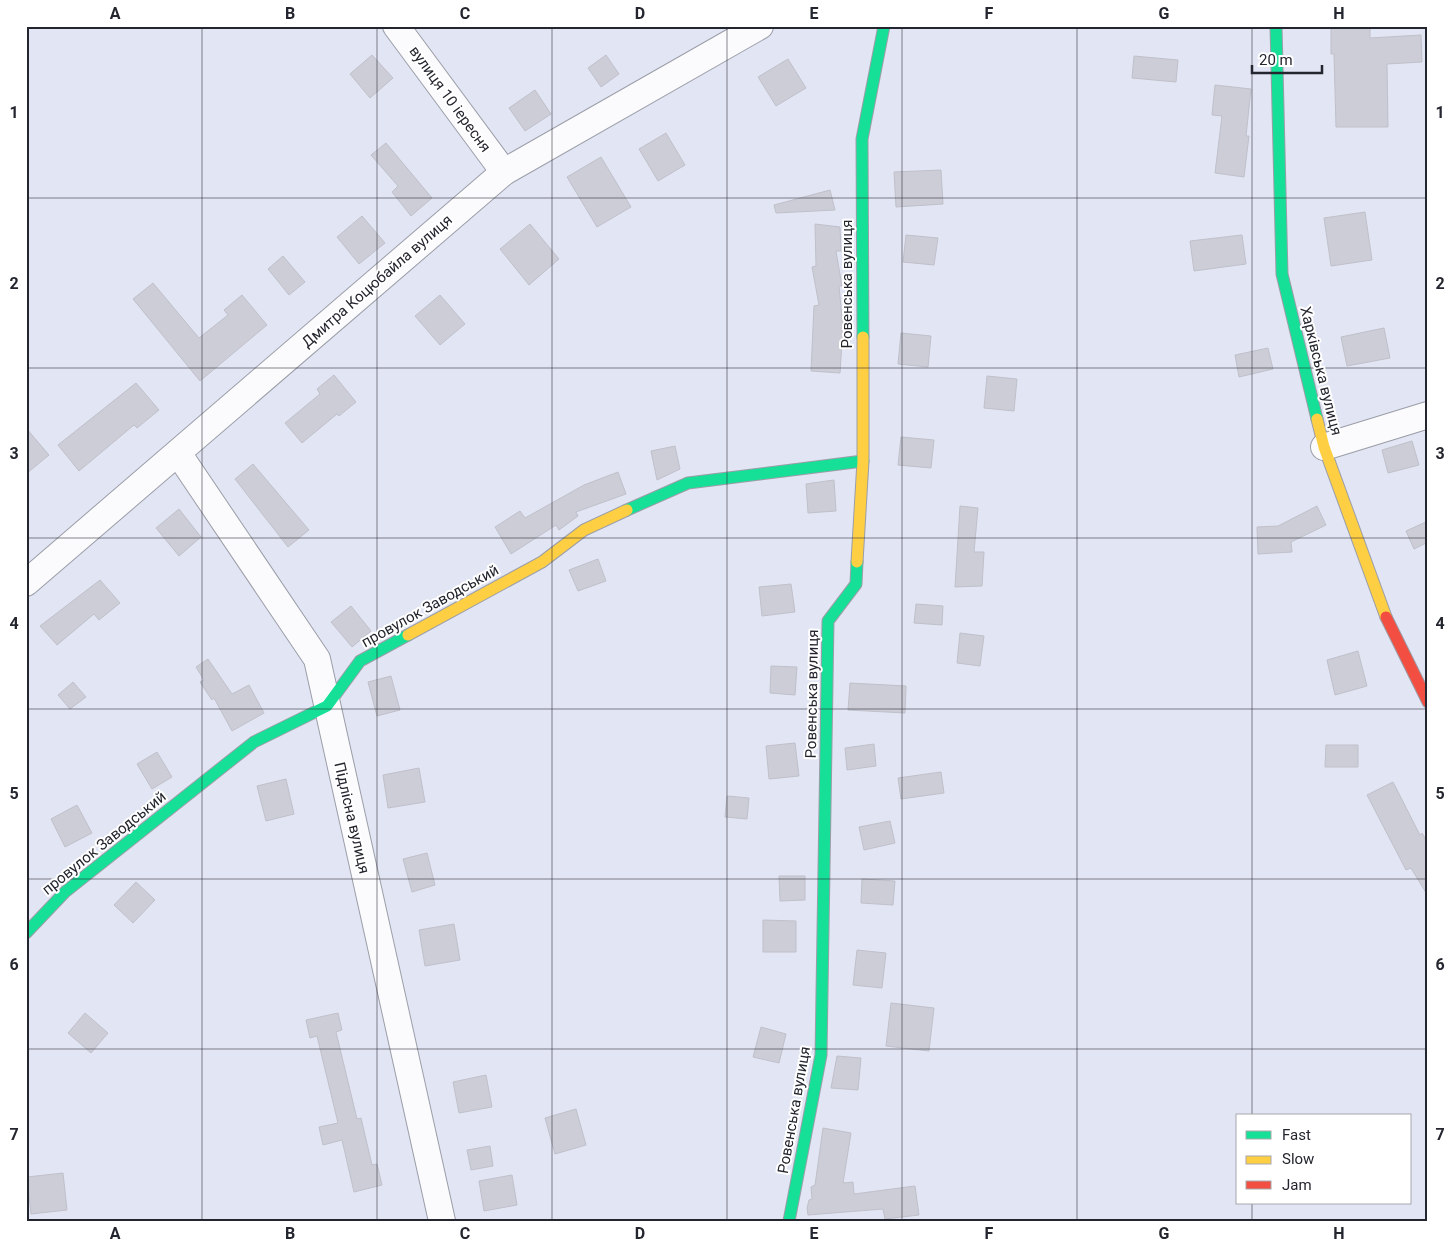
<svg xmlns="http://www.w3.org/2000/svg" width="1454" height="1247" viewBox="0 0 1454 1247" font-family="Roboto,sans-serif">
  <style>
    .building { fill: #cdcdd8; stroke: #bfc0ca }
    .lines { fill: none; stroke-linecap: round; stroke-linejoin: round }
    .street-casing { stroke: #9b9ea8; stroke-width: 28 }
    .fast-casing { stroke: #9b9ea8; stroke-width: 13 }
    .slow-casing { stroke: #9b9ea8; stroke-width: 13 }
    .jam-casing { stroke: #9b9ea8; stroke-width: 13 }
    .street { stroke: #fbfbfd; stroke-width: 26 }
    .fast { stroke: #16e098; stroke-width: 11 }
    .slow { stroke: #ffcf43; stroke-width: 11 }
    .jam { stroke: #f24e42; stroke-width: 11 }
    .grid { fill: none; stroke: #24262f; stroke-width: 1; stroke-opacity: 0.55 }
    .labels { text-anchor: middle; stroke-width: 4; stroke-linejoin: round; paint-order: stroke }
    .street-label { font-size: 15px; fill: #24262f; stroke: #fff }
    .neatline { fill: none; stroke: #24262f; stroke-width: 2 }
    .grid-label { font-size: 16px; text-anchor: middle; font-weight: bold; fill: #24262f }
  </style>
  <rect width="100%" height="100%" fill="#e2e5f3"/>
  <g class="building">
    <path d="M1331,26h39v12l51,-3 1,27 -35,2 1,63h-52l-2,-73h-3z"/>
    <path d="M372,55l21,23 -23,20 -20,-24z"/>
    <path d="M606,55l13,19 -18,13 -13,-19z"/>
    <path d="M1134,56l44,4 -2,22 -44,-4z"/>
    <path d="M788,59l18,29 -30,18 -18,-29z"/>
    <path d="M1215,85l36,4 -5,47h3l-5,41 -29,-4 7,-57 -10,-1z"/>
    <path d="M535,90l16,24 -26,17 -16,-23z"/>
    <path d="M666,133l19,32 -27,16 -19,-32z"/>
    <path d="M386,143l46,55 -21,18 -19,-24 6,-6 -27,-31z"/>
    <path d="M601,157l30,50 -34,20 -30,-50z"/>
    <path d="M941,170l2,34 -47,3 -2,-35z"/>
    <path d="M830,190l5,20 -59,3 -2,-8z"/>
    <path d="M1365,212l7,48 -41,6 -7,-48z"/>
    <path d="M362,216l23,27 -26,21 -22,-27z"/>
    <path d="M530,224l29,35 -30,26 -29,-36z"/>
    <path d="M815,224l25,3 1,24h-5l6,35h-3l4,42 -3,45 -29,-2 3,-65 5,-1 -7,-38 4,-1z"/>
    <path d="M906,235l32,3 -4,27 -31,-3z"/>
    <path d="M1242,235l4,29 -52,7 -4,-30z"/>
    <path d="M283,256l22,26 -16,13 -21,-26z"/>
    <path d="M153,283l46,55 29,-23 -4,-5 18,-15 25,30 -67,56 -67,-82z"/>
    <path d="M440,295l25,29 -25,21 -25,-29z"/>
    <path d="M1384,328l6,30 -43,8 -6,-29z"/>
    <path d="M901,333l30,3 -3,31 -30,-3z"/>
    <path d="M1268,348l5,21 -34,8 -4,-22z"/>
    <path d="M334,375l22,27 -17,14 -2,-2 -35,29 -17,-20 35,-29 -3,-5z"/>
    <path d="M987,376l30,3 -3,32 -30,-3z"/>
    <path d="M136,383l23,27 -22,18 -3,-3 -55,46 -21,-26z"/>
    <path d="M26,428l23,27 -23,19z"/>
    <path d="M901,437l33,3 -3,28 -33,-3z"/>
    <path d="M1412,441l7,24 -31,8 -6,-23z"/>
    <path d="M675,446l5,23 -23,11 -6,-29z"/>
    <path d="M253,464l56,66 -21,17 -53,-68z"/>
    <path d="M618,472l8,22 -50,18 2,4 -19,14 -3,-5 -45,29 -16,-27 25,-16 5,7 59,-33z"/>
    <path d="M834,480l2,31 -28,2 -2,-29z"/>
    <path d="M960,506l18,2 -4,44h10l-2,34 -27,1z"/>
    <path d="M1317,506l9,19 -35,17 1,10 -34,2 -1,-27 21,-1z"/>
    <path d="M179,509l22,28 -22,19 -23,-28z"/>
    <path d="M1428,521v21l-14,7 -8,-18z"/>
    <path d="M598,559l8,22 -28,10 -9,-21z"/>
    <path d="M100,580l20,23 -21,17 -5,-6 -37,31 -17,-19z"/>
    <path d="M791,584l4,28 -33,4 -3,-29z"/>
    <path d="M916,604l27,2 -1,19 -28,-2z"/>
    <path d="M351,606l20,25 -19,16 -21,-25z"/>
    <path d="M960,633l24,3 -4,30 -23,-3z"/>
    <path d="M1358,651l9,35 -32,9 -8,-35z"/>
    <path d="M208,659l24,35 17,-9 15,28 -32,18 -18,-33 -2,2 -12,-18 4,-2 -8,-13z"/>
    <path d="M771,666l26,1 -2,28 -25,-2z"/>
    <path d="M391,676l9,34 -23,6 -9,-34z"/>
    <path d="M73,682l13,15 -16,12 -12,-14z"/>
    <path d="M850,683l56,3 -1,27 -57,-3z"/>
    <path d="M795,743l4,33 -30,3 -3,-33z"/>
    <path d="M874,744l2,22 -29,4 -2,-22z"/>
    <path d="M1326,745h32v22h-33z"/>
    <path d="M157,752l15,25 -20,12 -15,-25z"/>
    <path d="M419,768l6,34 -37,6 -5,-33z"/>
    <path d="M941,772l3,21 -43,6 -3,-21z"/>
    <path d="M286,779l8,35 -28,7 -9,-35z"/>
    <path d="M1393,782l27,53 2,-2 6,10v53l-17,-28 -5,2 -39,-75z"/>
    <path d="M727,796l22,2 -2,21 -22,-2z"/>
    <path d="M77,805l15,28 -27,14 -14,-28z"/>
    <path d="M890,821l5,22 -31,7 -5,-23z"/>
    <path d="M427,853l8,32 -23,7 -9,-33z"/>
    <path d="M779,876h26v24l-25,1z"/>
    <path d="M862,879l33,2 -2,24 -32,-2z"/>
    <path d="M136,882l19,18 -22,23 -19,-18z"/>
    <path d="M763,920l33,1v31h-33z"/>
    <path d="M454,924l6,36 -35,6 -6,-36z"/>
    <path d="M857,950l29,3 -4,35 -29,-3z"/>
    <path d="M891,1003l43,5 -5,43 -43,-5z"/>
    <path d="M85,1013l23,20 -17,20 -23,-20z"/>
    <path d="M338,1013l4,17 -6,2 21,87 4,-1 11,47 5,-1 5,21 -28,7 -12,-52 -19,5 -4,-18 19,-4 -21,-87 -7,2 -4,-18z"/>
    <path d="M761,1027l25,7 -7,29 -26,-6z"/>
    <path d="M837,1056l24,2 -3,32 -27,-2z"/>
    <path d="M486,1075l6,32 -33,6 -6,-31z"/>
    <path d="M576,1109l10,36 -31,9 -10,-36z"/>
    <path d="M823,1128l28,5 -8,50 10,-1 1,12 61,-8 4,29 -34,4 -2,-10 -75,6 -1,-7 2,-8 3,-1 -1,-12 4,-2z"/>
    <path d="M490,1146l3,20 -22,4 -4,-20z"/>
    <path d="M63,1173l4,37 -36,4 -4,-37z"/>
    <path d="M512,1175l5,30 -33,6 -5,-30z"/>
  </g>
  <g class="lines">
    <defs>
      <g id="street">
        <path d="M396,26l108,146"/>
        <path d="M1324,447l104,-32"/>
        <path d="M178,453l139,206 125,562"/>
        <path d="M26,583l478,-411 256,-146"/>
      </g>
      <g id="fast">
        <path d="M1276,26l6,248 35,145"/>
        <path d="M863,337l-1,-198 22,-113"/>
        <path d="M627,510l61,-27 175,-22"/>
        <path d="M26,933l39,-41 189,-150 73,-36 33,-45 48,-26"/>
        <path d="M789,1221l32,-166 7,-434 28,-37 1,-22"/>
      </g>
      <g id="slow">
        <path d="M1317,419l7,28 62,170"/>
        <path d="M857,562l6,-101v-124"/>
        <path d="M408,635l134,-73 42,-32 43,-20"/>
      </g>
      <path id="jam" d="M1386,617l42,85"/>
    </defs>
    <use href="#street" class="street-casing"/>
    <use href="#fast" class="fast-casing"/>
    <use href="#slow" class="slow-casing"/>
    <use href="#jam" class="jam-casing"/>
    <use href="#street" class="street"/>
    <use href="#fast" class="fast"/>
    <use href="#slow" class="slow"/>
    <use href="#jam" class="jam"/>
  </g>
  <path class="grid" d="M202,26v1195M377,26v1195M552,26v1195M727,26v1195M902,26v1195M1077,26v1195M1252,26v1090M26,198h1402M26,368h1402M26,538h1402M26,709h1402M26,879h1402M26,1049h1402M1252,1203v18"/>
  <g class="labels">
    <g class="street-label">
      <text transform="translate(450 99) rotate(54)" y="5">вулиця 10 іересня</text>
      <text transform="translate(377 281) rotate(-41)" y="5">Дмитра Коцюбайла вулиця</text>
      <text transform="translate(847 284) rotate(-90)" y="5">Ровенська вулиця</text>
      <text transform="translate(1321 371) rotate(76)" y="5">Харківська вулиця</text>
      <text transform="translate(430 606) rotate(-29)" y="5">провулок Заводський</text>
      <text transform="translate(812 694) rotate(-89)" y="5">Ровенська вулиця</text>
      <text transform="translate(352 818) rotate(77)" y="5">Підлісна вулиця</text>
      <text transform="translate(104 843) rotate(-39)" y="5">провулок Заводський</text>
      <text transform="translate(794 1110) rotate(-80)" y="5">Ровенська вулиця</text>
    </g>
  </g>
  <rect width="1454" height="1247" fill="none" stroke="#ffffff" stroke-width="55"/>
  <rect x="1236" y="1114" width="175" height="90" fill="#ffffff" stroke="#a7a8ac"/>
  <rect x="1246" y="1131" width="25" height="8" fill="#16e098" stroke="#a7a8ac"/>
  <text x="1282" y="1140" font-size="15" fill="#24262f">Fast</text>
  <rect x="1246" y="1156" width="25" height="8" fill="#ffcf43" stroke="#a7a8ac"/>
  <text x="1282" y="1164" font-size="15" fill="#24262f">Slow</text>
  <rect x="1246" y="1181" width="25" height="8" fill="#f24e42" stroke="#a7a8ac"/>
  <text x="1282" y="1190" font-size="15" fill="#24262f">Jam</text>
  <path d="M1252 65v8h70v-8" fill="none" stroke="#24262f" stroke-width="2.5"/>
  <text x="1259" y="65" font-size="15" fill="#24262f" stroke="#ffffff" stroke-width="4" paint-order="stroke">20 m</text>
  <rect x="28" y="28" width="1398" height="1192" class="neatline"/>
  <g class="grid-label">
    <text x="115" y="19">A</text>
    <text x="290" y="19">B</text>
    <text x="465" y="19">C</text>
    <text x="640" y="19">D</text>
    <text x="814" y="19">E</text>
    <text x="989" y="19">F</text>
    <text x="1164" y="19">G</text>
    <text x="1339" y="19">H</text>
    <text x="14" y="118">1</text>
    <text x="1440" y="118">1</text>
    <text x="14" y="289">2</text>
    <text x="1440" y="289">2</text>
    <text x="14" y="459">3</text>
    <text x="1440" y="459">3</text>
    <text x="14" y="629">4</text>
    <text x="1440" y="629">4</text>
    <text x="14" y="799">5</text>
    <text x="1440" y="799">5</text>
    <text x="14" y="970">6</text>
    <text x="1440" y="970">6</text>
    <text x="14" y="1140">7</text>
    <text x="1440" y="1140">7</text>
    <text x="115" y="1239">A</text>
    <text x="290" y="1239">B</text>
    <text x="465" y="1239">C</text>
    <text x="640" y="1239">D</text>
    <text x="814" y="1239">E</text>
    <text x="989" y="1239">F</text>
    <text x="1164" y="1239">G</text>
    <text x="1339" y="1239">H</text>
  </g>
</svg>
